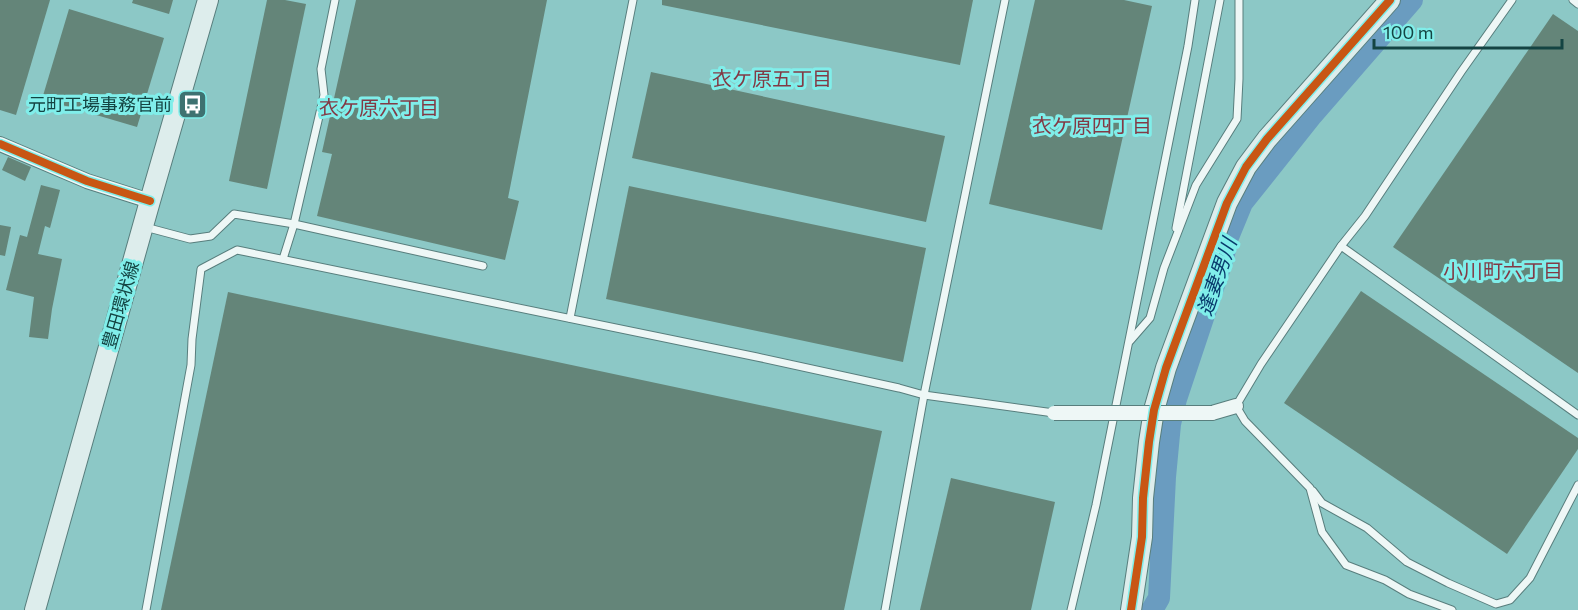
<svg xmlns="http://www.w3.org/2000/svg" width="1578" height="610" viewBox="0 0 1578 610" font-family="Commissioner,'Noto Sans JP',sans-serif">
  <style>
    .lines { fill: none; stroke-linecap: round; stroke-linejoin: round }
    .river { stroke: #6a9cc0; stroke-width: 22 }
    .building { fill: #648579 }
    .lane-casing { stroke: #587e7d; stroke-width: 9 }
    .street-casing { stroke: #587e7d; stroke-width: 16 }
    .secondary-casing { stroke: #587e7d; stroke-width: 22 }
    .lane { stroke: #eef7f6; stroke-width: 7 }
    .street { stroke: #eef7f6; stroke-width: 14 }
    .secondary { stroke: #ddedec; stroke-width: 20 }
    .street-bridge-casing { stroke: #587e7d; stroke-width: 16; stroke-linecap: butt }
    .street-bridge { stroke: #eef7f6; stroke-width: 14 }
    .cycleway-casing { stroke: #80eeea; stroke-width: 11 }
    .cycleway { stroke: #c85614; stroke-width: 8 }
    .labels { text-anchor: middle; stroke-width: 6; stroke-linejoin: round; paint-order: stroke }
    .poi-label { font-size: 18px; fill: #144443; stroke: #80eeea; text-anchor: end }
    .street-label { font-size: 18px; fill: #144443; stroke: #80eeea }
    .neighbourhood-label { font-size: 20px; fill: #823a45; stroke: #80eeea }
    .water-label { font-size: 20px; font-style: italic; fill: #083b6c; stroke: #80eeea }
  </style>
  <rect width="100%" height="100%" fill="#8cc8c6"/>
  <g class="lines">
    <path class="river" d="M1152,610l7,-12 6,-121 5,-53 6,-25 47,-141 5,-21 14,-34 70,-88 100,-115"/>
  </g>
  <g class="building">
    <path d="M0,0h50l-34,115 -16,-5z"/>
    <path d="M133,0h40l-4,14 -37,-11z"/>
    <path d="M267,0h18l21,4 -39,185 -38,-8z"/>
    <path d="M356,0h191l-39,198 11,3 -14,59 -188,-44 15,-62 -10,-2z"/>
    <path d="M662,0h311l-13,65 -298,-60z"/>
    <path d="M1035,0h89l28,6 -50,224 -113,-26z"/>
    <path d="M69,9l95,29 -27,89 -95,-28z"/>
    <path d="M1553,14l25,17v342l-185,-126z"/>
    <path d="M651,72l294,64 -19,86 -294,-64z"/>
    <path d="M8,157l23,10 -6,14 -23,-11z"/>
    <path d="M41,185l19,5 -10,38 -5,-2 -7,28 24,5 -10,50 -4,30 -19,-2 5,-40 -28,-7 14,-55 7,2z"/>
    <path d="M629,186l297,62 -23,114 -297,-63z"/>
    <path d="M0,225l11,2 -6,29 -5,-1z"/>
    <path d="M1361,291l217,147v11l-71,105 -223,-151z"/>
    <path d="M228,292l654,139 -38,179h-683z"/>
    <path d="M951,478l104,24 -24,108h-111z"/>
  </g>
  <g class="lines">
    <defs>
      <g id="lane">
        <path d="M1573,0l5,4"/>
        <path d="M145,227l45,12 21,-3 23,-22 60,10 189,42"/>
        <path d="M1176,228l44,-228"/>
        <path d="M1341,246l237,169"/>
        <path d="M283,259l11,-35 30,-129 -3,-26 14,-69"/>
        <path d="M570,318l63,-318"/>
        <path d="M1130,341l20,-23 14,-50 32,-83 41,-66 2,-40v-79"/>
        <path d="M1313,491l9,12 45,25 40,34 41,21 48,21 14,-4 20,-22 48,-93"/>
        <path d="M146,610l45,-245 1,-26 9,-70 36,-19 520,107 142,31 25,7 130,18"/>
        <path d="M885,610l39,-215 81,-395"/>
        <path d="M1071,610l25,-105 92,-459 7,-46"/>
        <path d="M1452,610l-43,-16 -24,-14 -39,-15 -24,-33 -12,-44 -65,-67 -9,-15 25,-42 80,-118 24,-30 96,-144 51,-72"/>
      </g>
      <g id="street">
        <path d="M0,144l87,37 63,20"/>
        <path d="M1212,413l24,-7"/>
      </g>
      <g id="secondary">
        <path d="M35,610l115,-409 58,-201"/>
        <path d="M1131,610l11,-73 1,-39 6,-56 5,-32 12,-42 61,-165 19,-36 21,-28 123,-139"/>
      </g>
    </defs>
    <use href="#lane" class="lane-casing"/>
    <use href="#street" class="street-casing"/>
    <use href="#secondary" class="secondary-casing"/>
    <use href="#lane" class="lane"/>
    <use href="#street" class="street"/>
    <use href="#secondary" class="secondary"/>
    <defs>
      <path id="street-bridge" d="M1054,413h158"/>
    </defs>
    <use href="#street-bridge" class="street-bridge-casing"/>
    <use href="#street-bridge" class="street-bridge"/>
    <defs>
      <g id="cycleway">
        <path d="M0,144l87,37 63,20"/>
        <path d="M1131,610l11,-73 1,-39 6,-56 5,-32 12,-42 61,-165 19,-36 21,-28 123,-139"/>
      </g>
    </defs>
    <use href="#cycleway" class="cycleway-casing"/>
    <use href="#cycleway" class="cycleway"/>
  </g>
  <defs>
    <symbol id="bus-square" viewBox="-11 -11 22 22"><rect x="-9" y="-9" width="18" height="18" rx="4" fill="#3e7271" stroke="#80eeea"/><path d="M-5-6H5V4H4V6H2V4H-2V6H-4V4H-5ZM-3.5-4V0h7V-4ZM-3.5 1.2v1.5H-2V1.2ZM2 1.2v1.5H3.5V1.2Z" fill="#fff"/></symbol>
  </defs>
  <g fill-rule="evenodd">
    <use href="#bus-square" x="176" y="88" width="33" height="33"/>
  </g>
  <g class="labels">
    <g class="poi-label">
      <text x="172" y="111">元町工場事務官前</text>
    </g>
    <g class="street-label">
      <text transform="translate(121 305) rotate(-74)" y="6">豊田環状線</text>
    </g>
    <g class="neighbourhood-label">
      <text x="772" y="86">衣ケ原五丁目</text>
      <text x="379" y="115">衣ケ原六丁目</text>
      <text x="1092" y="133">衣ケ原四丁目</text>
      <text x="1503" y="278">小川町六丁目</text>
    </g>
    <g class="water-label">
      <text transform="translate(1217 277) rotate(-71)" y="7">逢妻男川</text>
    </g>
  </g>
  <path d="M1374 39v9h188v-9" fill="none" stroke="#144443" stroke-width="3"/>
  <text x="1383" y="39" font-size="18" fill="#144443" stroke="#80eeea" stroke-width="4.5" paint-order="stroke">100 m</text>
</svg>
